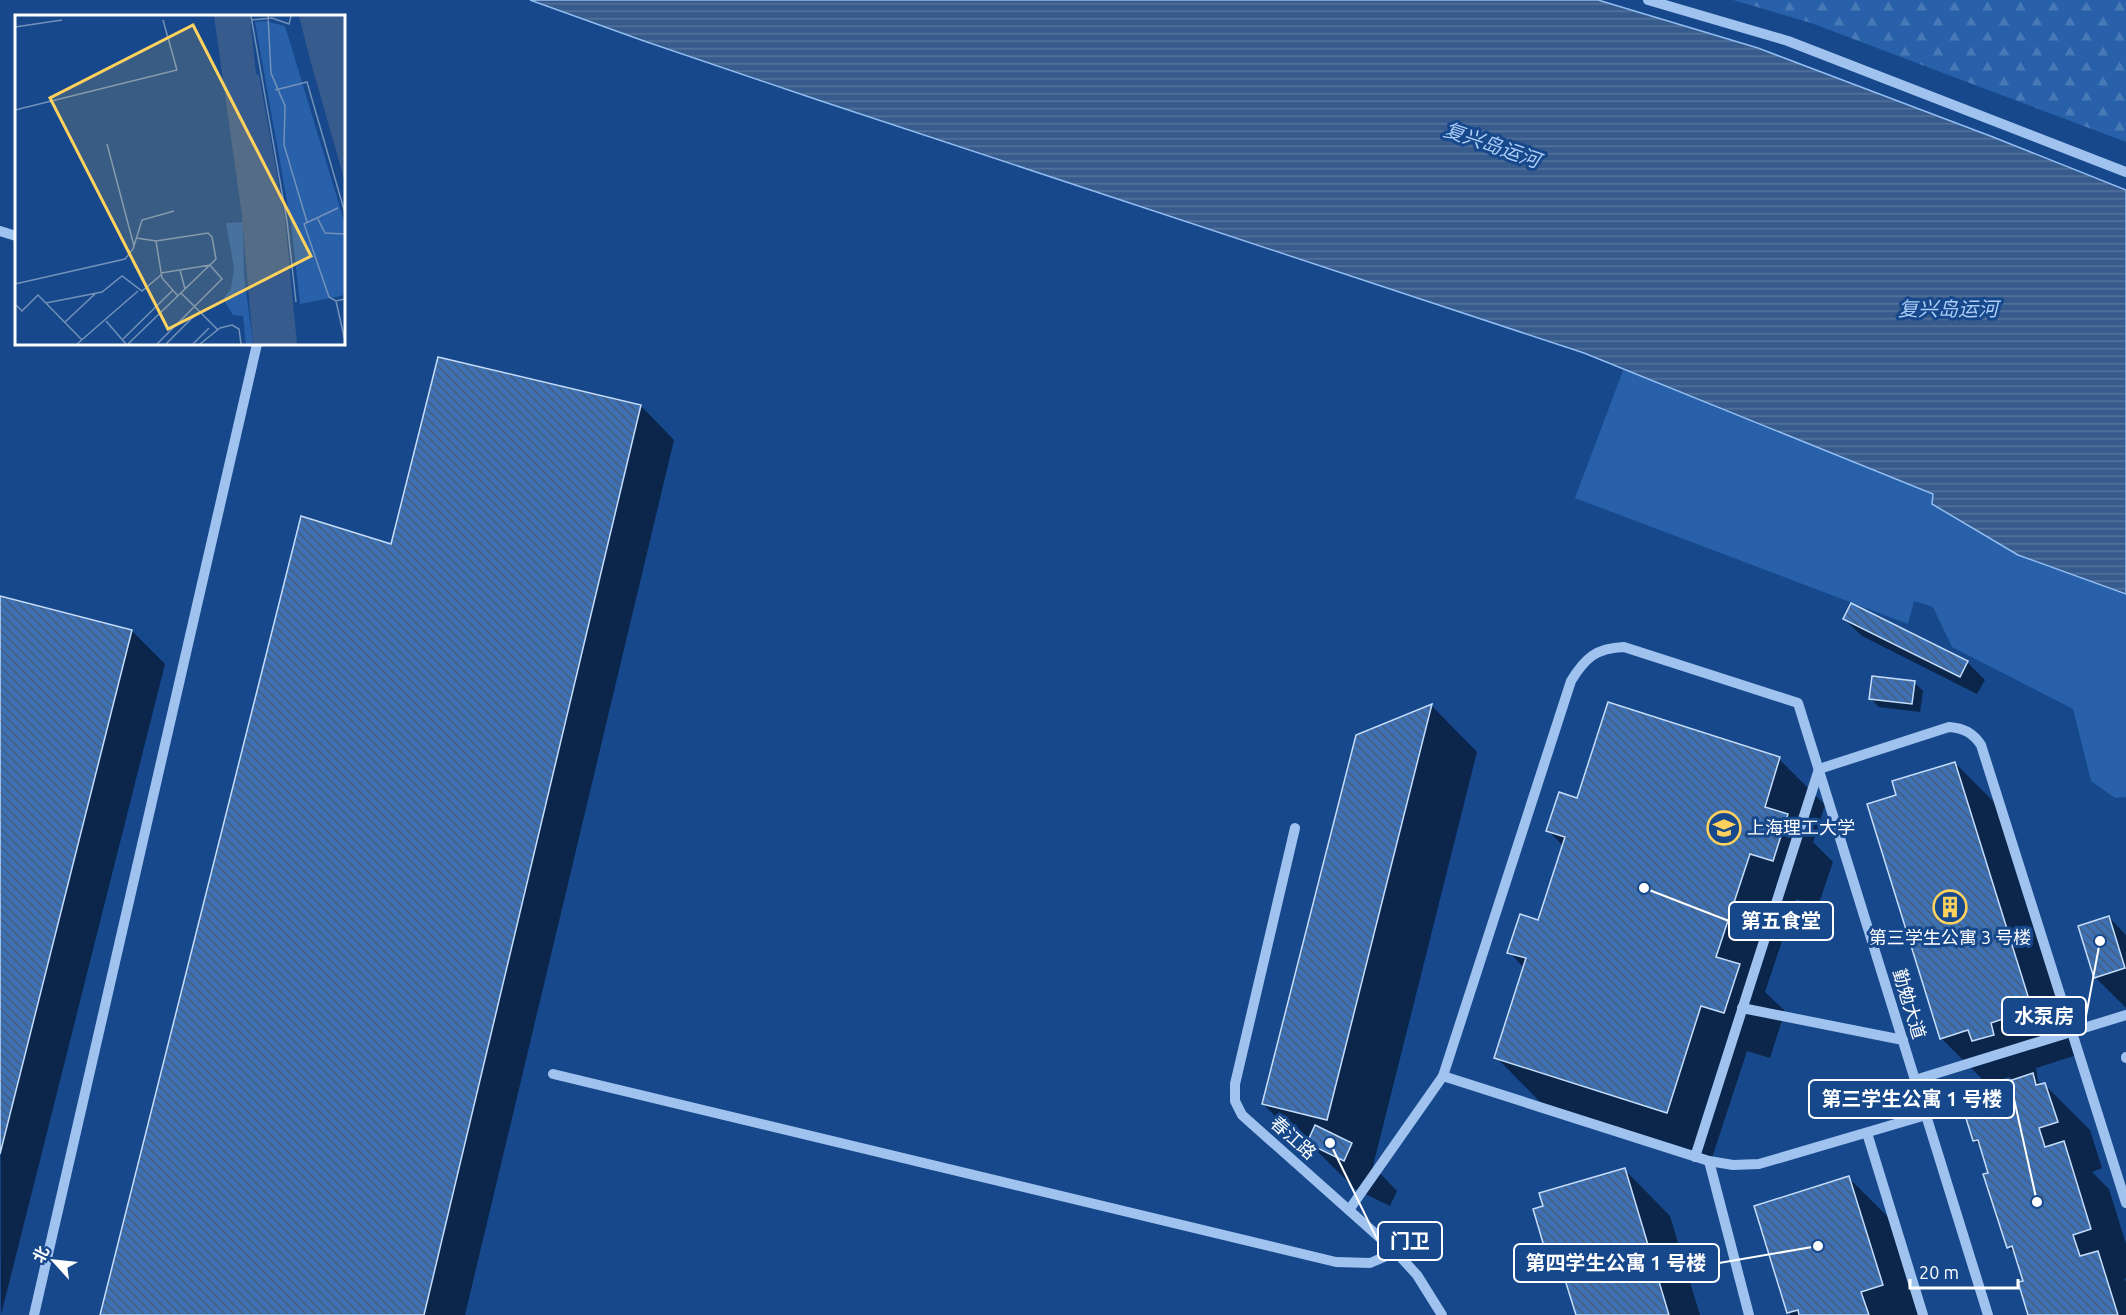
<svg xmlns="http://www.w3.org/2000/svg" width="2126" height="1315" viewBox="0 0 2126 1315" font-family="Ubuntu,'Noto Sans SC',sans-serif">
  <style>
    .forest { fill: url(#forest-firs) }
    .pitch { fill: #2861aa }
    .water { fill: url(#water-rules); stroke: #91bdf2; stroke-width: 1.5 }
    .shadow { fill: #0007 }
    .building { fill: url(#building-back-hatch); stroke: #c5ddfb; stroke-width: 1.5 }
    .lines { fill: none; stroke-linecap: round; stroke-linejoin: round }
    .minor { stroke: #9fc2ef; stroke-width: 10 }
    .labels { text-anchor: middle; stroke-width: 6; stroke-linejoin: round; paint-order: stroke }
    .poi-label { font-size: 18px; fill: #fff; stroke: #16488b; text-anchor: start }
    .street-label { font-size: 18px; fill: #fff; stroke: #16488b }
    .water-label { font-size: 20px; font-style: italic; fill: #abccf6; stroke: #16488b }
    .inset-road { fill: none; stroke: #7391b9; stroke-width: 1.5 }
    .view { fill: #ffd25d; fill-opacity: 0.15; stroke: #ffd25d; stroke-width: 3 }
    .inset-edge { fill: none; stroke: #fff; stroke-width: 3 }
    .leader { fill: none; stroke: #fff; stroke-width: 2 }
    .callout-dot { fill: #fff; stroke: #16488b; stroke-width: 2 }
    .callout { fill: #16488b; stroke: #fff; stroke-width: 2 }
    .callout-label { font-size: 20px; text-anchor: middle; font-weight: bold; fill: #fff }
  </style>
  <defs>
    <pattern id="forest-firs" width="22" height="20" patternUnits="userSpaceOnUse" patternTransform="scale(1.5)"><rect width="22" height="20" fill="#2861aa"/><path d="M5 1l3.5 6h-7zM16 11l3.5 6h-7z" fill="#4879b7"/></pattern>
    <pattern id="water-rules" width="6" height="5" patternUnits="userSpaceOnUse" patternTransform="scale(1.5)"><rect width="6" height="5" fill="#375b8d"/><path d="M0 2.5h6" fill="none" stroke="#55749e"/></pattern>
    <pattern id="building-back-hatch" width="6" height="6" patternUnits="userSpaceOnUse" patternTransform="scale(1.5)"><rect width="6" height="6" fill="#3e71b4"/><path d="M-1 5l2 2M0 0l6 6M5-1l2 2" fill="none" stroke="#465d7b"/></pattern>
  </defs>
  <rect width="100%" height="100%" fill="#16488b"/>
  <path class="forest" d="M1733,0h393v142l-315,-119z"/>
  <path class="pitch" d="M1624,368l309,126v10l85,51 108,39v203l-11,1 -24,-17 -18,-72 -121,-62 -19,-40 -19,-6 -6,23 -333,-126z"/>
  <path class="water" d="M530,0h1068l160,48 235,89 133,53v404l-108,-39 -86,-51 1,-10 -349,-141 -766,-253 -174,-59z"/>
  <g class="shadow">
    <path d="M439,359l202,47 33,34 -209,875h-363l291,-769z"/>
    <path d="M0,597l132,34 33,33 -164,651z"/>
    <path d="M1844,619l123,43 18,18 -8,14 -115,-58z"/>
    <path d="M1914,682l9,9 -3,21 -41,-5 -8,-8z"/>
    <path d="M1609,704l170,55 46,46 -12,37 20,20 -15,44 -22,-7 -31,93 20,19 -15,47 -23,-7 -35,107 -171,-55 -45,-46 28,-89 -15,-16 30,-30 24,-76 -15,-16 30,-30z"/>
    <path d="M1432,706l45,46 -104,414 24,25 -7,15 -35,-17 -37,-37 -9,-2 -46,-46 94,-368z"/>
    <path d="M1955,763l46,46 76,246 -41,13 2,13 4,4 2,-1 46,46 12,38 -10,4 17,17 17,55v34l-2,1 2,2v34h-96l-5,-33 -8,-26 -9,-9 -26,-98 -8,-9 21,-47 19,-12 -5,-4 -22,7 -46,-46 -43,-243z"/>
    <path d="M2109,917l17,18v73l-31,-31z"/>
    <path d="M1625,1170l45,46 30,99h-123l-9,-30 -16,-16z"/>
    <path d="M1849,1178l46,46 28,91h-132l-2,-3z"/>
  </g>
  <g class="building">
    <path d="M438,357l203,48 -217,910h-324l201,-799 90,28z"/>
    <path d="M0,596l132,34 -132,524z"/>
    <path d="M1851,603l117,58 -8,16 -117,-58z"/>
    <path d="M1872,676l43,5 -3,23 -43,-5z"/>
    <path d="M1608,702l172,55 -15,50 23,7 -15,47 -23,-7 -34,103 24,7 -16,49 -23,-7 -34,107 -173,-55 32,-100 -19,-5 13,-39 18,6 27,-83 -19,-6 13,-39 18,6z"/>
    <path d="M1432,704l-105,416 -65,-16 94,-369z"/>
    <path d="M1955,762l77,247 -41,14 3,12 -22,6 -4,-11 -28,9 -73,-235 29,-9 -4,-14z"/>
    <path d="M2109,916l16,52 -31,10 -16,-52z"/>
    <path d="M2033,1073l3,12 9,-2 13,39 -19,6 6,19 19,-6 27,88 -18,6 7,21 18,-5 20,64h-90l-10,-33 5,-1 -11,-35 -5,2 -24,-74 5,-1 -10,-33 -5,1 -12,-39 32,-10 -2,-5z"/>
    <path d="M1315,1125l37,18 -8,18 -37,-18z"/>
    <path d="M1625,1168l44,147h-93l-15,-48 -10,3 -18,-61 10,-3 -4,-13z"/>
    <path d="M1849,1176l34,109 -22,7 8,23h-70l-1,-5 -11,3 -33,-107z"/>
  </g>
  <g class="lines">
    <g class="minor">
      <path d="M1648,0l140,41 338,131"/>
      <path d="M0,231l16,5"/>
      <path d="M1295,828l-60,256v17l7,14 154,137 21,23 25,40"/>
      <path d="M1742,1008l161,32"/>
      <path d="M2126,1057v1"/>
      <path d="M553,1074l783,188 34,1 26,-11"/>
      <path d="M1443,1076l128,-395c14,-23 25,-33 53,-34l174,56 190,612"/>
      <path d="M1915,1080l211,-65"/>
      <path d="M1867,1133l56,182"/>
      <path d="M1695,1157l124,-388 130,-42c15,1 24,6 32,18l145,458"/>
      <path d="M1709,1161l40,154"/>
      <path d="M1349,1210l94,-134 266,85 24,4 26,-1 167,-49"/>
      <path d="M34,1315l223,-971"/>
    </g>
  </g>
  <defs>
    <symbol id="university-ring" viewBox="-11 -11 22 22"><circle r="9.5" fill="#16488b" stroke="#ffd25d" stroke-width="1.5"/><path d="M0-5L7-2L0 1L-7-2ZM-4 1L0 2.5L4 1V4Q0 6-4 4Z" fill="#ffd25d"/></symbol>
    <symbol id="building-ring" viewBox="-11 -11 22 22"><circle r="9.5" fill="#16488b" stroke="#ffd25d" stroke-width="1.5"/><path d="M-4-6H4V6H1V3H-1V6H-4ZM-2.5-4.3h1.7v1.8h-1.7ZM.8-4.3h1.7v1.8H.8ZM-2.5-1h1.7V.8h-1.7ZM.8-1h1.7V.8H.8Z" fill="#ffd25d"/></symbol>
  </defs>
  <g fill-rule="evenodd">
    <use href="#university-ring" x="1705" y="809" width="38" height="38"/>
    <use href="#building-ring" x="1931" y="888" width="38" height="38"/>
  </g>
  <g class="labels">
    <g class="poi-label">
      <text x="1747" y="834">上海理工大学</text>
      <text x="1950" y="944" text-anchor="middle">第三学生公寓 3 号楼</text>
    </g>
    <g class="street-label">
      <text transform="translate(1909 1004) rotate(73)" y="6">勤勉大道</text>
      <text transform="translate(1293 1138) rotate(42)" y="6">春江路</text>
    </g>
    <g class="water-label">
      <text transform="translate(1492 145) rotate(19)" y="7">复兴岛运河</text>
      <text x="1948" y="316">复兴岛运河</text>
    </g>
  </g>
  <g transform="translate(15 15)">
    <rect width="330" height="330" fill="#16488b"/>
    <path d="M250,6l20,5 60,198v71l-45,9 -9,-81 -36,-201z" fill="#2861aa"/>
    <path d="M228,207l1,53 9,69h-7l-3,-28 -10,-1 -10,-16 8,-10 3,-21 -8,-45z" fill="#2861aa"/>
    <path d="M199,1h36l6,58 3,1 26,143 12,126h-44l-11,-128zM284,1h46v166l-34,-119z" fill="#375b8d"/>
    <path class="inset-road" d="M236,1l36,205 9,81M253,1l3,57 14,33 -1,39 23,77M237,5l20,-2 17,6 2,-8M0,12l47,-7M260,75l32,-8 38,131M0,95l162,-40 -14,-50M92,129l27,102M323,193l-34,16 25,73 7,4 9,-2M302,202l8,16 20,1M121,223l20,3 6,37 16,18M165,255l5,19M0,269l110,-25 8,-10 9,-29 32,-9M166,278l37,37M321,286l9,40M31,288l56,-11 20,-16 20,15 19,-16M0,289l7,7 16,-16 44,45M91,306l20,23M50,307l31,-29M108,324l50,-49M62,329l61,-53M113,329l88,-85 -4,-22 -4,-4 -52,8M142,329l65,-65 -12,-14 -49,8M151,329l30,-30M178,329l16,-16M185,329l20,-16 12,-3 7,4 2,15"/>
    <path class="view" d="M178,10l118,231 -143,73 -118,-231z"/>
    <rect width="330" height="330" class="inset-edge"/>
  </g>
  <path class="leader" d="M1644 888L1729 921M2100 941L2086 1016M2037 1202L2014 1099M1330 1143L1378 1241M1818 1246L1719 1263"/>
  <g class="callout-dot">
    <circle cx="1644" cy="888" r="6"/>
    <circle cx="2100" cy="941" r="6"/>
    <circle cx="2037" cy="1202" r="6"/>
    <circle cx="1330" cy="1143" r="6"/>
    <circle cx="1818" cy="1246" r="6"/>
  </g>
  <g class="callout">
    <rect x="1729" y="902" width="104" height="38" rx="6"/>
    <rect x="2002" y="997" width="84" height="38" rx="6"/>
    <rect x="1809" y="1080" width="205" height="38" rx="6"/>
    <rect x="1378" y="1222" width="64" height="38" rx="6"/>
    <rect x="1514" y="1244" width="205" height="38" rx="6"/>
  </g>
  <g class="callout-label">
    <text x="1781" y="928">第五食堂</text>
    <text x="2044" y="1023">水泵房</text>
    <text x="1912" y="1106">第三学生公寓 1 号楼</text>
    <text x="1410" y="1248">门卫</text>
    <text x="1616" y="1270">第四学生公寓 1 号楼</text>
  </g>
  <g transform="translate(54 1261) rotate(297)" stroke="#16488b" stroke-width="4.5" paint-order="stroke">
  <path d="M0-4.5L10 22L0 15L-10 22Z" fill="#ffffff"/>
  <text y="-9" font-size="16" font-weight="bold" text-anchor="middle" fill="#ffffff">北</text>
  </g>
  <path d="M1910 1279v9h108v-9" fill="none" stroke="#ffffff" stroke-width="3"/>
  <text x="1919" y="1279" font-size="18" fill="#ffffff" stroke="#16488b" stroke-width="4.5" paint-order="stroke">20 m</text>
</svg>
